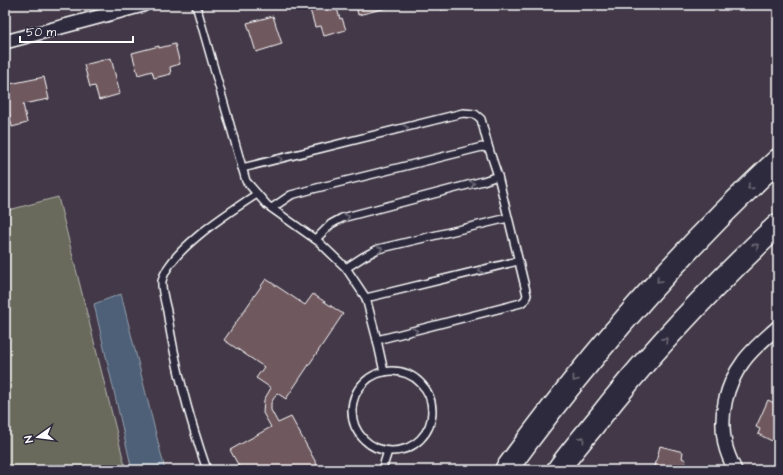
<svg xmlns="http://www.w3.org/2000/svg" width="783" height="475" viewBox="0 0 783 475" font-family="'Architects Daughter',sans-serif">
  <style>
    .green { fill: #696b5c; stroke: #b4b5ae }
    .water { fill: #4d6078; stroke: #94a0ae }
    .building { fill: #6f585e; stroke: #fff }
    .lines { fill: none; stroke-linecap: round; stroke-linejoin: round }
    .service-casing { stroke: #fff; stroke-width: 10 }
    .minor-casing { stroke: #fff; stroke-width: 16 }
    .motorway-casing { stroke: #fff; stroke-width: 25 }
    .service { stroke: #2f2a3d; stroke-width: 7 }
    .minor { stroke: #2f2a3d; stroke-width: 13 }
    .motorway { stroke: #2f2a3d; stroke-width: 22 }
    .oneway { stroke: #6d6a77 }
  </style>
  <rect width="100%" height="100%" fill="#423847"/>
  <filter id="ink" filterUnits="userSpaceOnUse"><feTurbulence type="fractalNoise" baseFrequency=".025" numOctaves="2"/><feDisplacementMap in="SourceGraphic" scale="8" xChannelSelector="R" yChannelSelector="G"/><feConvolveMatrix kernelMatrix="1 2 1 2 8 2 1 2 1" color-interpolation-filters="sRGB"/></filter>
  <g filter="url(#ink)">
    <path class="green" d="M58,197l68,273h-121v-259z"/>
    <path class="water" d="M121,294l44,176h-33l-38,-166z"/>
    <g class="building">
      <path d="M313,5h23l4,14 2,-1 4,12 -22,6 -3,-10 -6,1 -6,-21z"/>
      <path d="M356,5h43l-41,10z"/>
      <path d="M440,5h13l1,2 -13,3z"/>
      <path d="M273,16l9,28 -26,8 -9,-29z"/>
      <path d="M175,44l5,20 -10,3 1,7 -17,4 -2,-7 -14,4 -6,-22 27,-7v2z"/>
      <path d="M111,58l9,36 -21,6 -4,-14 -5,1 -6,-22z"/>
      <path d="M44,77l5,22 -26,5 4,19 -15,4 -7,-34v-8z"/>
      <path d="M266,279l39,26 8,-11 30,20 -57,85 -9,-6 -6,10v7l7,13 13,-6 29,53h-79l-11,-20 41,-23 -8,-14 1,-13 7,-12 -15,-10 8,-11 -40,-27z"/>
      <path d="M768,400l10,5v39l-20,-10 2,-5 -4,-2z"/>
      <path d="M660,446l23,6 -1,6 4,2 -2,7 11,3h-41z"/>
    </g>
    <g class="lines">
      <defs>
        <g id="service">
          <path d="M196,5l50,176 21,24 52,37 27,26 20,30 11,42 7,32"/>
          <path d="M242,168l221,-55 12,1 6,5 8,30"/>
          <path d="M272,208l19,-13 22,-6 169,-42 7,2 9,27 29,119 -2,5 -4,3 -144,37"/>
          <path d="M316,239l15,-15 11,-6 141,-37 15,-5"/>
          <path d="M346,268l17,-11 15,-8 130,-31"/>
          <path d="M366,298l152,-37"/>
          <circle cx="392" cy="411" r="40"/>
          <path d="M207,470c-18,-52 -32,-105 -40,-159 -2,-8 -6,-24 -5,-30 7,-31 69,-70 95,-87"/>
          <path d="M382,470l6,-19"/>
        </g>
        <g id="minor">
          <path d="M5,42l138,-37"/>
          <path d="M735,470c-4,-8 -8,-17 -10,-26 -6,-29 1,-59 18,-82 9,-13 23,-24 35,-35"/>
        </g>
        <g id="motorway">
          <path d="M506,470c81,-112 172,-216 272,-310"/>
          <path d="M558,470c12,-17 25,-32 38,-48 55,-71 117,-136 182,-197"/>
        </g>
      </defs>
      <use href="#service" class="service-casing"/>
      <use href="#minor" class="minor-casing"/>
      <use href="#motorway" class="motorway-casing"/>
      <use href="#service" class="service"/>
      <use href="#minor" class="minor"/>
      <use href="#motorway" class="motorway"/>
    </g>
    <defs><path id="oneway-chevron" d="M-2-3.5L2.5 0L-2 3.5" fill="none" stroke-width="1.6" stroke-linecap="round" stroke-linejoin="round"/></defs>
    <g class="oneway">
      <use href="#oneway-chevron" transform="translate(406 128) rotate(-14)"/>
      <use href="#oneway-chevron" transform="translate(280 159) rotate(-14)"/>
      <use href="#oneway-chevron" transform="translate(472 184) rotate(-15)"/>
      <use href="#oneway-chevron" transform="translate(750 187) rotate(136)"/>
      <use href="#oneway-chevron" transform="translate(347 217) rotate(-17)"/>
      <use href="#oneway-chevron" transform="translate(756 246) rotate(-44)"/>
      <use href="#oneway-chevron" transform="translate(380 249) rotate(-18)"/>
      <use href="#oneway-chevron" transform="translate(481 270) rotate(166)"/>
      <use href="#oneway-chevron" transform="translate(659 280) rotate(133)"/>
      <use href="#oneway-chevron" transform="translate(415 331) rotate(-14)"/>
      <use href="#oneway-chevron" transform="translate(665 340) rotate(-48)"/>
      <use href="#oneway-chevron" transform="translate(575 379) rotate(128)"/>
      <use href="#oneway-chevron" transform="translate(582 439) rotate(-51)"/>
    </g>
  </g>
  <rect width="783" height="475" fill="none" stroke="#2f2a3d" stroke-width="20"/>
  <rect x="10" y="10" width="763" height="455" fill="none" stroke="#fff" stroke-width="1.5" filter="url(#ink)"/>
  <g transform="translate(38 437) rotate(256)" stroke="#2f2a3d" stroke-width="3" paint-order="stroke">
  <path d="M0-3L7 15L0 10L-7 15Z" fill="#ffffff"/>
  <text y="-6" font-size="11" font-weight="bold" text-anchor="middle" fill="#ffffff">N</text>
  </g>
  <path d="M20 36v6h113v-6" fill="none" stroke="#ffffff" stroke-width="2"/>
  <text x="26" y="36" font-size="12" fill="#ffffff" stroke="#2f2a3d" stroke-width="3" paint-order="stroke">50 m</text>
</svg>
